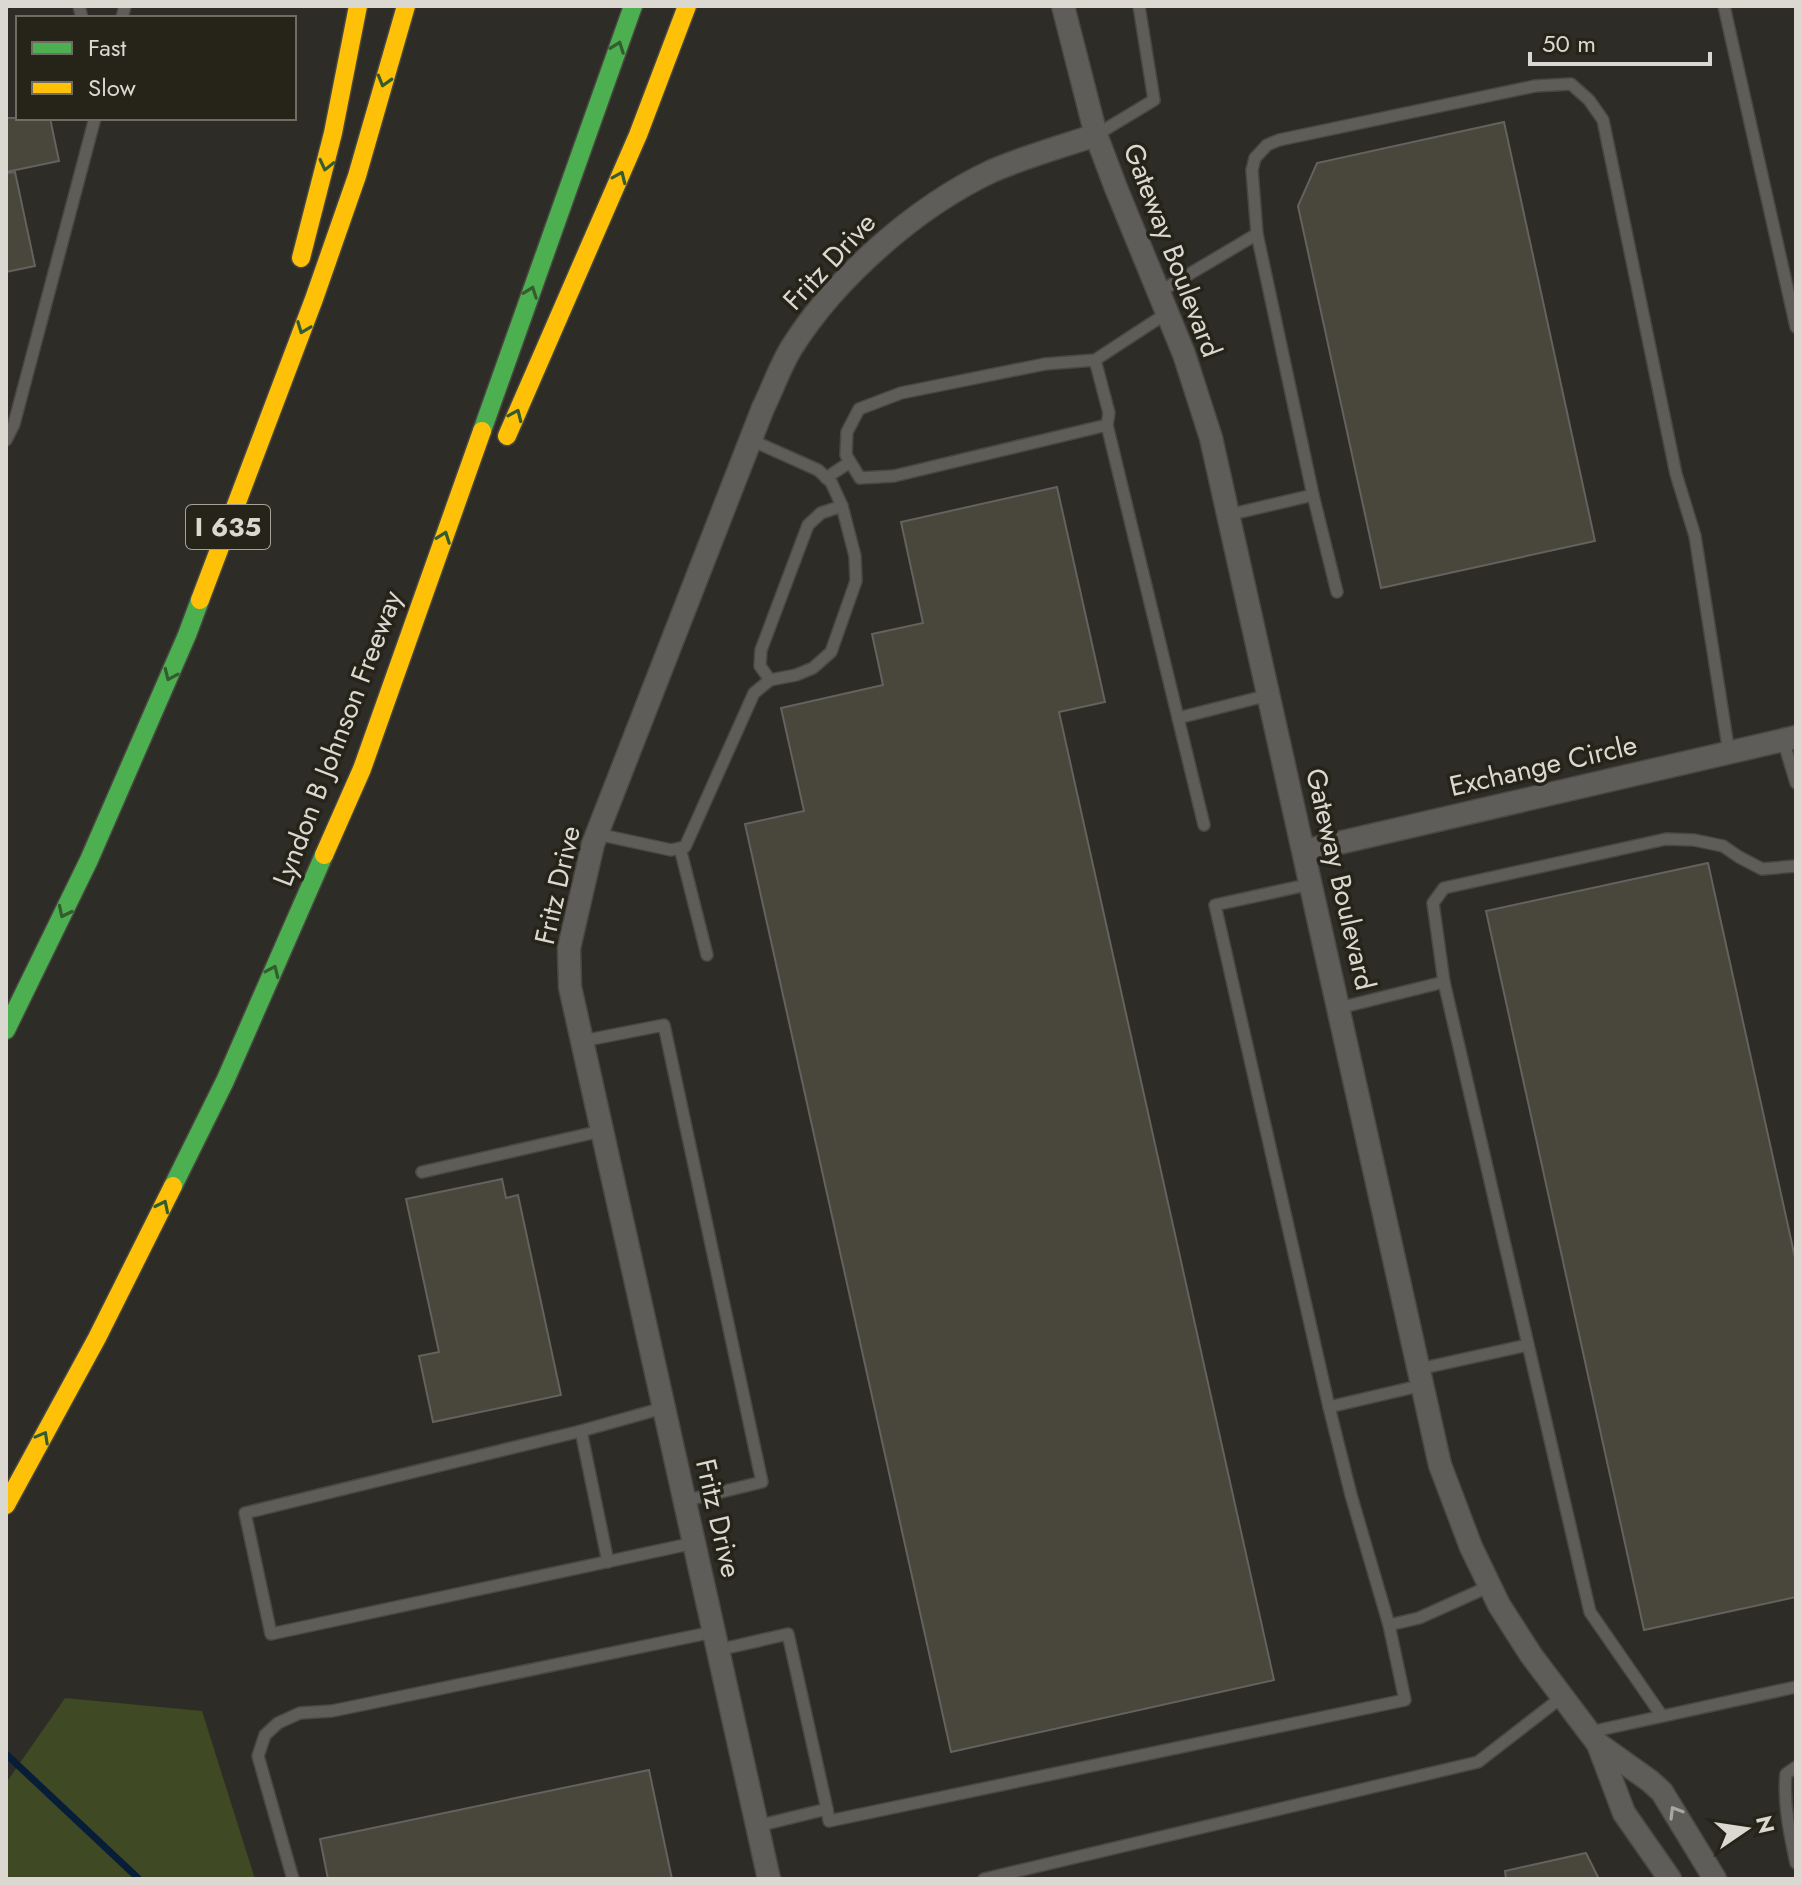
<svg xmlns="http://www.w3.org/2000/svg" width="1802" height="1885" viewBox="0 0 1802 1885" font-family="Jost,sans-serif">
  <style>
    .green { fill: #3f4923 }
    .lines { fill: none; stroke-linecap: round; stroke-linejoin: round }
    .stream { stroke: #081d37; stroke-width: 7 }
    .building { fill: #49463c; stroke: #63625e; stroke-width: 2 }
    .lane-casing { stroke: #484742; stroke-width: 14 }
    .street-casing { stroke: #484742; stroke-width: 25 }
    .fast-casing { stroke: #484742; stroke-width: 21 }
    .slow-casing { stroke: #484742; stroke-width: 21 }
    .lane { stroke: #5e5d59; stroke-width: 11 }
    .street { stroke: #5e5d59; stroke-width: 22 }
    .fast { stroke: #4caf50; stroke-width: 18 }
    .slow { stroke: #ffc107; stroke-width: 18 }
    .oneway { stroke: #355c2f }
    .oneway2 { stroke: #a8a7a1 }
    .labels { text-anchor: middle; stroke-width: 7; stroke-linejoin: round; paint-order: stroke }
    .shield { fill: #262419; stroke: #a4a29a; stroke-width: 2 }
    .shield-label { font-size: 26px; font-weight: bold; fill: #dad8d1 }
    .street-label { font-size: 28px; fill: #dad8d1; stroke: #262419 }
  </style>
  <rect width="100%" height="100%" fill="#2d2c26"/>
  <path class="green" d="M65,1698l137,13 53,168h-249v-96z"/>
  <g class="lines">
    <path class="stream" d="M6,1754l133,125"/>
  </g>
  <g class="building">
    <path d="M6,118h44l9,43 -53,11z"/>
    <path d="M1504,122l91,419 -214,47 -83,-382 19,-43z"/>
    <path d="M15,172l20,94 -29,6v-99z"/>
    <path d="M1057,487l48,215 -46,10 215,968 -323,72 -206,-928 59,-13 -23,-103 102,-23 -11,-51 51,-11 -22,-101z"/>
    <path d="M1708,863l88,399v335l-152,33 -158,-719z"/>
    <path d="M502,1179l4,19 12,-3 43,200 -128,27 -14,-66 20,-4 -33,-153z"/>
    <path d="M649,1770l23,109h-344l-8,-40z"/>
    <path d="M1586,1853l13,26h-93l-1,-8z"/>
  </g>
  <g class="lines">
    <defs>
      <g id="lane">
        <path d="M79,6l3,12"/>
        <path d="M1724,6l72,321"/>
        <path d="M122,18l3,-12"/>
        <path d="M1096,135l58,-35 -15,-94"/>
        <path d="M1159,292l98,-58"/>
        <path d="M1095,360l14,53 -2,12 -213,51 -34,2 -14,-23 1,-23 12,-23 42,-16 144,-29 50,-4 72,-47"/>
        <path d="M1107,425l97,400"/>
        <path d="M6,440l8,-16 81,-306"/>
        <path d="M826,478l24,-16"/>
        <path d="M1228,515l85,-20"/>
        <path d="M1337,592l-24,-97 -56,-261 -5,-64 3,-12 12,-13 12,-5 256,-54 36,-2 18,16 14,20 73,354 19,62 34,217"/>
        <path d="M770,680l-10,-14 1,-16 47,-125 13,-12 21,-7"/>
        <path d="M1178,718l91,-23"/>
        <path d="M1783,740l13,43"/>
        <path d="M597,834l74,16 14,-3 69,-154 16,-13 26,-5 17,-7 18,-16 25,-71 -1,-25 -13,-50 -11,-24 -13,-12 -67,-30"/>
        <path d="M680,848l27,107"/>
        <path d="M1311,884l-96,21 114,502 94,-22"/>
        <path d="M1444,982l-11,-79 11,-15 222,-49 28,1 29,6 16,11 23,12 34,-3"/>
        <path d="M1339,1008l105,-26 146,630 72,104"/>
        <path d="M582,1041l82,-16 98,457 -78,19"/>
        <path d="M422,1172l179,-41"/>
        <path d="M1419,1369l109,-24"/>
        <path d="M1329,1407l22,88 38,130 30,-7 71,-32"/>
        <path d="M663,1408l-82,23 -336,82 26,121 423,-91"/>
        <path d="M581,1431l27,131"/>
        <path d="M718,1650l70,-16 39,175 -70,17"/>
        <path d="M1590,1732l206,-45"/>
        <path d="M1796,1767l-10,7c-3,29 4,61 10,89"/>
        <path d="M827,1809l2,12 576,-121 -16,-75"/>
        <path d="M293,1879l-35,-123 7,-21 13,-12 22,-10 32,-2 381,-79"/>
        <path d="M984,1879l494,-117 84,-65"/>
      </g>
      <g id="street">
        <path d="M1063,6l33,129 20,53 68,166 27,84 229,1027 31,82 28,58 32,50 67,89 26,69 46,66"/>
        <path d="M1304,851l492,-114"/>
        <path d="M1598,1744l52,37 12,11 53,87"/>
        <path d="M769,1879l-199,-892 -1,-39 24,-104 170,-436c10,-20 17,-42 29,-61 44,-70 125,-141 200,-176 32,-14 71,-25 104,-36"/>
      </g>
      <g id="fast">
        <path d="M482,431l151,-425"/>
        <path d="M6,1030l83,-170 98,-225 13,-35"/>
        <path d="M173,1186l52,-105 99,-226"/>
      </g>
      <g id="slow">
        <path d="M301,258l32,-125 25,-127"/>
        <path d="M507,436l131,-301 49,-129"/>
        <path d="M200,600l114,-301 43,-123 49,-170"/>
        <path d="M324,855l38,-86 120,-338"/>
        <path d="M6,1505l91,-167 76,-152"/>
      </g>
    </defs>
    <use href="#lane" class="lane-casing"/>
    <use href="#street" class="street-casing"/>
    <use href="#fast" class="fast-casing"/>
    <use href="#slow" class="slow-casing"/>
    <use href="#lane" class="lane"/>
    <use href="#street" class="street"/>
    <use href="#fast" class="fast"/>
    <use href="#slow" class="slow"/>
  </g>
  <defs><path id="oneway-chevron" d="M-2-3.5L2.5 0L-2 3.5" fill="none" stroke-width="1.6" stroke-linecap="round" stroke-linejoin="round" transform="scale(2)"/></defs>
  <g class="oneway">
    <use href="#oneway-chevron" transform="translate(618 47) rotate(-70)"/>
    <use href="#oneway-chevron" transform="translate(384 81) rotate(106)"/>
    <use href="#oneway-chevron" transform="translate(326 165) rotate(103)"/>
    <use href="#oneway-chevron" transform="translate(620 177) rotate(-66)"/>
    <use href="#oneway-chevron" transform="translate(531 292) rotate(-70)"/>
    <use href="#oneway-chevron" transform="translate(303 328) rotate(111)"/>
    <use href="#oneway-chevron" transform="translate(516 415) rotate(-66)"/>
    <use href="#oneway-chevron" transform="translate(444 537) rotate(-70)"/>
    <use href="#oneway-chevron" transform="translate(170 675) rotate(114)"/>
    <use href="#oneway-chevron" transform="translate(64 912) rotate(116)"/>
    <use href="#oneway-chevron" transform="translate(273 971) rotate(-66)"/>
    <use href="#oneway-chevron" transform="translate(163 1206) rotate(-64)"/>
    <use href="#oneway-chevron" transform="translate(43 1437) rotate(-61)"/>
  </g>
  <use class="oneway2" href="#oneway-chevron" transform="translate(1675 1812) rotate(-121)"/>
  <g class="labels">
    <rect class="shield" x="186" y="505" width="84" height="44" rx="6"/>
    <g class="shield-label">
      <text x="228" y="536">I 635</text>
    </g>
    <g class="street-label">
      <text transform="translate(1173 250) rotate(69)" y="10">Gateway Boulevard</text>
      <text transform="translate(829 261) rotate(-47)" y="10">Fritz Drive</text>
      <text transform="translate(337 738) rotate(-69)" y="10">Lyndon B Johnson Freeway</text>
      <text transform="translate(1543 765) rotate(-13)" y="10">Exchange Circle</text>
      <text transform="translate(1341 879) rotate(77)" y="10">Gateway Boulevard</text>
      <text transform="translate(557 885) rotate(-77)" y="10">Fritz Drive</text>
      <text transform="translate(719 1518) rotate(77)" y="10">Fritz Drive</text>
    </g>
  </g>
  <rect width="1802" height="1885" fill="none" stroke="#dad8d1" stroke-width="16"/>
  <rect x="16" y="16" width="280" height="104" fill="#262419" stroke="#6e6c63" stroke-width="2"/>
  <rect x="32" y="42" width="40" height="12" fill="#4caf50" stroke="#6e6c63" stroke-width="2"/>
  <text x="88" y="56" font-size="24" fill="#dad8d1">Fast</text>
  <rect x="32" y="82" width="40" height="12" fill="#ffc107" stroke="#6e6c63" stroke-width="2"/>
  <text x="88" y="96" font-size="24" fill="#dad8d1">Slow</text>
  <g transform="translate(1746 1829) rotate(77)" stroke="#262419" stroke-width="6" paint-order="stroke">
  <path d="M0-6L14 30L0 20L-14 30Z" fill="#dad8d1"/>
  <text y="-12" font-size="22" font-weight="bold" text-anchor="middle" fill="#dad8d1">N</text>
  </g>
  <path d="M1530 52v12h180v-12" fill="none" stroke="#dad8d1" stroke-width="4"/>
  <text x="1542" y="52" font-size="24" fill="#dad8d1" stroke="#262419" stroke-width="6" paint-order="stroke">50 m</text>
</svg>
